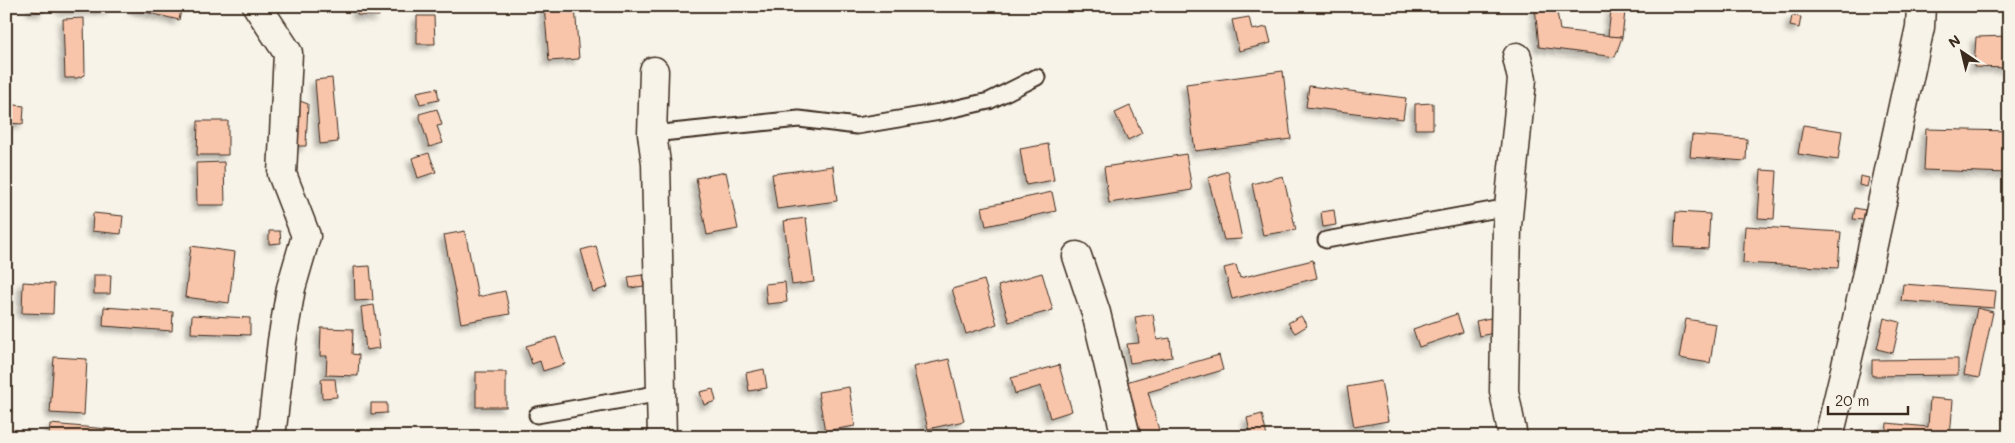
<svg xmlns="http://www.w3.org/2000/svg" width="2015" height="443" viewBox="0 0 2015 443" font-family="Mali,sans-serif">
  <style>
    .building { fill: #f9c5aa; stroke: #3b2a1e; filter: url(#shadow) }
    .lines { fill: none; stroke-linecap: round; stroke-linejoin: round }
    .lane-casing { stroke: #3b2a1e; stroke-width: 19 }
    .street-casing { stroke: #3b2a1e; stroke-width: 31 }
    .lane { stroke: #f7f3e8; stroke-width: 15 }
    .street { stroke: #f7f3e8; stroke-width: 28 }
  </style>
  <defs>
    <filter id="shadow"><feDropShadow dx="-4.5" dy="4.5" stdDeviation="2.5" flood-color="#0004"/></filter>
  </defs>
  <rect width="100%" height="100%" fill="#f7f3e8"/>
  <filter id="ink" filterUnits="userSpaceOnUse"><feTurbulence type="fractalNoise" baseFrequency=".02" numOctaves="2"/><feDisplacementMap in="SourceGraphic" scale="10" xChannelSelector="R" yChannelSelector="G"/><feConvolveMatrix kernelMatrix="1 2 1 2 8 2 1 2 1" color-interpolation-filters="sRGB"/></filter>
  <g filter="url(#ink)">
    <g class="building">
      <path d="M32,6h12v6l-12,-1z"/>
      <rect x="62" y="6" width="48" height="4"/>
      <path d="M134,6h48l-3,14 -46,-11z"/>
      <path d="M357,6h22v10l-22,-1z"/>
      <path d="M544,6h31l4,53 -30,2z"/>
      <path d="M1535,6h21l4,24 62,7 -7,20 -76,-10z"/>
      <path d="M1611,10l14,2 -3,25 -14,-1z"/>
      <path d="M417,16h17l1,28h-18z"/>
      <path d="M1792,16l9,1 -2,11 -9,-2z"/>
      <path d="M1249,17l3,13 15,-3 4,16 -32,8 -7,-31z"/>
      <path d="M84,18l1,57 -8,3h-12l-2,-59z"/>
      <path d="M2009,36v32l-35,-1 2,-30z"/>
      <path d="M1283,71l8,68 -96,12 -9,-67z"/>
      <path d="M332,78l6,64 -18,2 -5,-64z"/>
      <path d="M1309,86l97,12 -3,21 -97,-12z"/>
      <path d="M437,88l2,12 -19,4 -3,-12z"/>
      <path d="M292,98l16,6 -2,42h-16z"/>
      <path d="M1433,103v26h-18v-25z"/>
      <path d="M6,104l18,2 -1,18 -17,-1z"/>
      <path d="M1130,106l12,27 -14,7 -13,-27z"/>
      <path d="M437,109l5,16 -5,1 6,17 -14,4 -10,-33z"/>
      <path d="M198,121h30v34h-31z"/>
      <path d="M1803,125l39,6 -4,29 -40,-6z"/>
      <path d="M1926,129l83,2v42l-85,-3z"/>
      <path d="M1692,135l55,4 -1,22 -56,-4z"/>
      <path d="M1048,144l6,36 -28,5 -6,-36z"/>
      <path d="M429,153l7,19 -18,6 -6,-20z"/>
      <path d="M1186,154l6,36 -83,13 -5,-36z"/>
      <path d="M224,162l1,43h-28l-1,-42z"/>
      <path d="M833,166l4,35 -60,8 -5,-35z"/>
      <path d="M1761,170l16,1 -3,48 -16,-1z"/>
      <path d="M1228,171l14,68 -18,1 -16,-62z"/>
      <path d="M726,172l12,57 -31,6 -11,-57z"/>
      <path d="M1283,176l13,54 -33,5 -11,-51z"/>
      <path d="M1860,176l9,2 -2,9 -8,-2z"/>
      <path d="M1052,192l4,19 -70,15 -4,-19z"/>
      <path d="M1855,208l10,2 -2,10 -10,-1z"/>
      <path d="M1334,210l2,15 -13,2 -2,-15z"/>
      <path d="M1676,212l34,2 -2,35 -34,-2z"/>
      <path d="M93,213l30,3 -2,18 -29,-3z"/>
      <path d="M806,218l8,64 -22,3 -8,-64z"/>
      <path d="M1745,226l96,6 -3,36 -95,-5z"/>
      <path d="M269,231h11l1,12 -12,1z"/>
      <path d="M465,231l13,66 27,-6 5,23 -49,9 -17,-88z"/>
      <path d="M191,246l44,6 -6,51 -44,-6z"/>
      <path d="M596,246l12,41 -15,5 -12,-42z"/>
      <path d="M1313,260l4,18 -85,21 -8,-31 12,-3 4,13z"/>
      <path d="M370,266l3,34 -18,1 -1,-34z"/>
      <path d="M1042,273l11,37 -44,12 -11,-36z"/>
      <path d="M94,275h17l-1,19h-16z"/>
      <path d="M642,275l2,11 -14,2 -2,-11z"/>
      <path d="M984,280l13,44 -31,10 -14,-45z"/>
      <path d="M23,282l31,2 -1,30 -31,-1z"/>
      <path d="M785,282l2,20 -20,2 -2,-20z"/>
      <path d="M1903,284l93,7 -2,17 -93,-7z"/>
      <path d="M374,305l6,43 -14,2 -5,-43z"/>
      <path d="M104,307l69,5 -1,19 -69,-5z"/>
      <path d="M1977,308l16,4 -14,66 -15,-3z"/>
      <path d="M1153,314l4,26 13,-2 2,19 -42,6 -3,-19 12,-1 -4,-26z"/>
      <path d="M1457,314l6,18 -44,15 -6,-18z"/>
      <path d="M192,315l58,3v17l-59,-2z"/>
      <path d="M1301,316l6,10 -12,7 -7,-10z"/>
      <path d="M1490,318l4,15 -15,3 -3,-15z"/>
      <path d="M1884,318l16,4 -7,31 -16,-4z"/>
      <path d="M1686,319l30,5 -6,39 -31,-5z"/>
      <path d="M321,328l32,1 -1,25 7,1 -1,21 -32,-1 1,-19h-7z"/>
      <path d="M556,337l9,27 -22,7 -3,-10 -8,3 -6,-18z"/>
      <path d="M1219,355l4,15 -75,22 13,45h-19l-16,-55z"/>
      <path d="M54,357l33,2 -3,56 -34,-2z"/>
      <path d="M949,359l15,62 -36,8 -15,-62z"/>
      <path d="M1958,359v16l-86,1v-16z"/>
      <path d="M1059,365l13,46 -22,7 -9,-32 -26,8 -4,-16z"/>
      <path d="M764,369l3,19 -18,3 -3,-18z"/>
      <rect x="476" y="372" width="30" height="35"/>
      <path d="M321,379h14l2,18 -15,1z"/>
      <path d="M1381,381l7,40 -34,6 -7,-40z"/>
      <path d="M849,387l6,39 -30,5 -7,-39z"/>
      <path d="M713,389l3,12 -12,4 -4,-13z"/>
      <path d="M1930,398l23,2 -3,37h-64l1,-14 41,4z"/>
      <path d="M371,403h16v10l-16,1z"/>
      <path d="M1262,414l5,23h-16l-4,-19z"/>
      <path d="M50,424l81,7v6h-82z"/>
    </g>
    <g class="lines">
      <defs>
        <g id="lane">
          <path d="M652,134l147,-15 58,7 83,-14 49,-11 48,-24"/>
          <path d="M1326,240l183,-33"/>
          <path d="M537,415l124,-22"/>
        </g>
        <g id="street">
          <path d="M257,6l31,47 -6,121 24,62 -15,52 -9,53 -11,96"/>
          <path d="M654,71l-2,63 4,29 6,274"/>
          <path d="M1077,256l19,57 30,124"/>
          <path d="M1513,437l-9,-46 3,-165 14,-136 1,-11 -5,-22"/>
          <path d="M1829,437l26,-109 65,-301 1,-21"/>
        </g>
      </defs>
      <use href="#lane" class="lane-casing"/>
      <use href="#street" class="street-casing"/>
      <use href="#lane" class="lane"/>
      <use href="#street" class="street"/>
    </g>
  </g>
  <rect width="2015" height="443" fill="none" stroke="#f7f3e8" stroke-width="25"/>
  <rect x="12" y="12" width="1990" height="418" fill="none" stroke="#3b2a1e" stroke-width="2" filter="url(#ink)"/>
  <g transform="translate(1962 52) rotate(325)" stroke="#f7f3e8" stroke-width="4" paint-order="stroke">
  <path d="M0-4L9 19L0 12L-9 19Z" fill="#3b2a1e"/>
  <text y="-8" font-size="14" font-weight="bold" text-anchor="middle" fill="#3b2a1e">N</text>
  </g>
  <path d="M1828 406v8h80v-8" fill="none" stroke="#3b2a1e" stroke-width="2.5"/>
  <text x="1835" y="406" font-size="15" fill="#3b2a1e" stroke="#f7f3e8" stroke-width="4" paint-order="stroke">20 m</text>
</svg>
